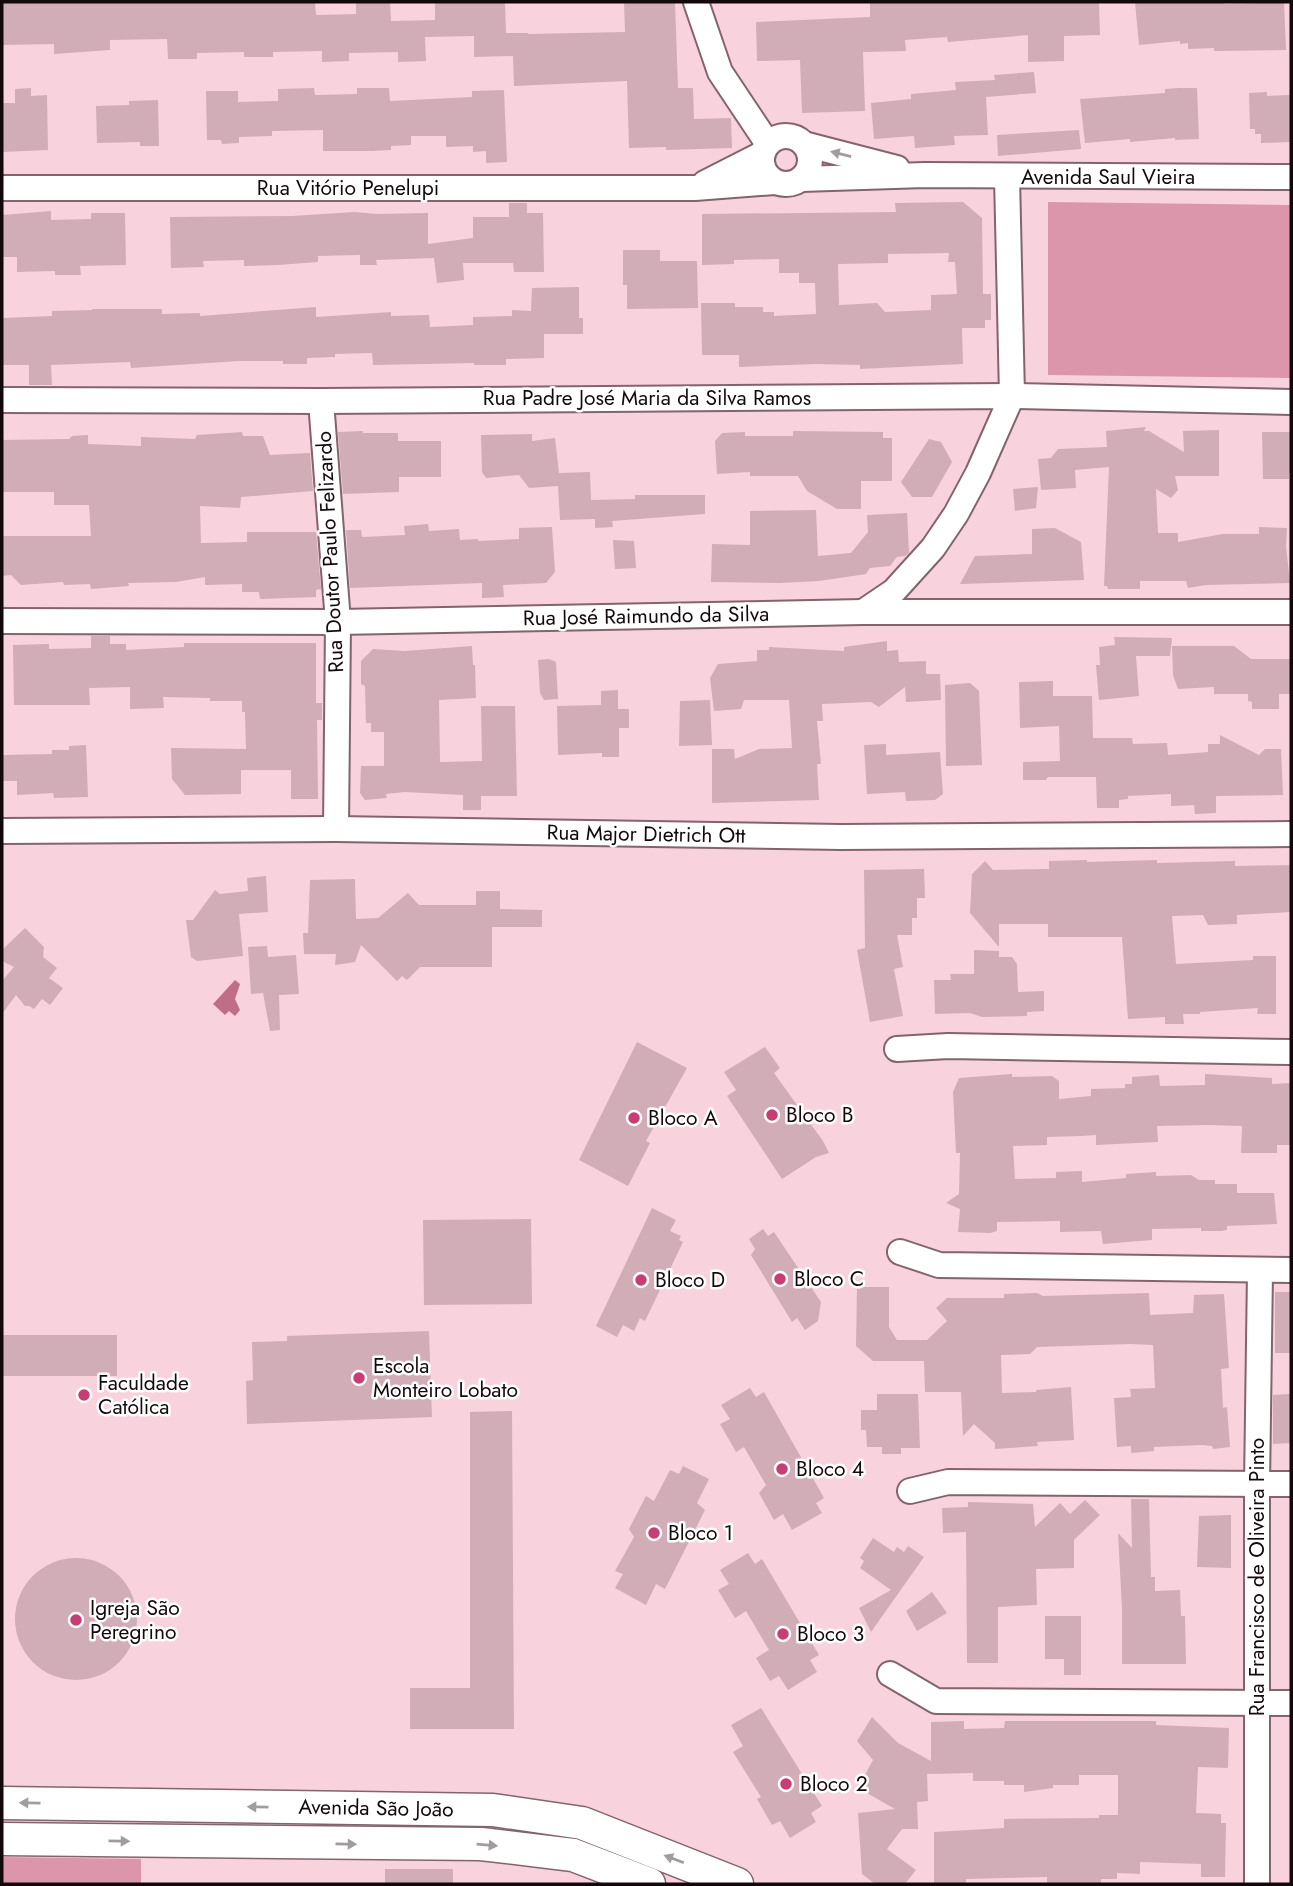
<svg xmlns="http://www.w3.org/2000/svg" width="1293" height="1886" viewBox="0 0 1293 1886" font-family="Jost,sans-serif">
  <style>
    .green { fill: #db96ab }
    .water { fill: #c06e88 }
    .building { fill: #d1adb7; fill-rule: evenodd }
    .lines { fill: none; stroke-linecap: round; stroke-linejoin: round }
    .minor-casing { stroke: #83636c; stroke-width: 28 }
    .major-casing { stroke: #83636c; stroke-width: 35 }
    .minor { stroke: #fff; stroke-width: 24 }
    .major { stroke: #fff; stroke-width: 32 }
    .oneway { fill: #a19c9d }
    .poi-dot { fill: #c73d74; stroke: #fff; stroke-width: 2.5 }
    .labels { text-anchor: middle; stroke-width: 5; stroke-linejoin: round; paint-order: stroke }
    .street-label { font-size: 21px; fill: #13080b; stroke: #fff }
    .poi-label { font-size: 21px; fill: #13080b; stroke: #fff; text-anchor: start }
  </style>
  <rect width="100%" height="100%" fill="#f8d3dd"/>
  <g class="green">
    <path d="M1048,202l243,3v173l-243,-3z"/>
    <path d="M2,1857l139,2v25h-139z"/>
  </g>
  <path class="water" d="M235,980l5,4 -5,15 5,11 -5,6 -6,-5 -4,4 -12,-11z"/>
  <g class="building">
    <path d="M2,2h313l1,13 40,-1v-12h34l1,19 44,-1v-18h70l1,31h22v1l97,-2 -1,-30h51l3,86h15l1,31 37,-1 1,30 -66,2v-3l-37,1 -2,-67 -113,5 -1,-30 -39,1v-21l-49,1 1,24 -28,1v-10l-49,1v8l-27,1v-11l-49,1v5h-29v-5l-47,1v6h-29l-1,-20 -57,1v10l-56,4v-10l-52,1z"/>
    <path d="M870,2h229l1,33 -36,1v25l-36,1v-27l-80,7 -1,-5 -42,3 1,11 -43,1 2,59 -63,2 -2,-53 -43,1 -1,-39 114,-5z"/>
    <path d="M1135,2h89v2l60,-2 2,48 -72,1v-3l-26,1v-6l-8,1v-3l-41,4z"/>
    <path d="M1034,72l2,21 -50,4 2,38 -34,1 1,9 -40,3 -1,-12 -40,3 -3,-36 40,-4v-5l45,-4 -1,-8 40,-2 -1,-5z"/>
    <path d="M31,88v8l16,-1 1,55 -46,2v-49h13v-14z"/>
    <path d="M314,88l1,7 42,-1v-6h32l1,13 82,-4v-6l32,-1 3,72 -21,1v-12l-13,1v-6l-27,1v-11h-35v9l-20,1v4l-19,1h-49v-21l-51,1v5l-33,1v6l-17,1 -1,-4h-14l-1,-49h32v11l40,-1v-12z"/>
    <path d="M1179,88h18l2,51 -24,1v-2l-45,4v-3l-45,4 -5,-44 85,-6v-4z"/>
    <path d="M1267,92v4l23,-1 1,47 -30,1v-9h-6v-5h-5l-1,-36z"/>
    <path d="M158,100l1,46h-19v-4l-43,1 -1,-37 33,-1v-4z"/>
    <path d="M1079,130l2,19 -83,7 -1,-21z"/>
    <path d="M963,202l19,16 1,76h8v26h-6v8h-23l1,36 -103,5v-4l-44,-1 -77,3v-12h-37l-1,-52h34v4h28v5h11v4l42,-2 -1,-31h-16v-10h-20v-14l-45,1v4l-32,1v-51l194,-2 -1,-9zM949,253l-1,9h7l2,32 -26,1v15l-46,2 -8,-9 -38,2 -1,-41 50,-1v-9z"/>
    <path d="M509,203h18v10h16l1,59h-30l-1,-9h-50l1,17 -27,3 -3,-25 -58,2 1,5h-17v-10l-42,1v6l-40,3 -34,1v-6l-41,1 1,6 -33,1 -1,-51 122,-1 62,-4 24,2 50,-1v31l45,-6v-21h36z"/>
    <path d="M51,211v9l40,-1v-6h34l1,52 -46,1 1,9h-26v-4l-38,1v-15h-15v-42z"/>
    <path d="M623,250h37v11h37l1,47 -71,1v-24h-4z"/>
    <path d="M579,287v31h4v16h-39v24l-38,1v6h-32v-2l-101,2 -1,-12 -37,1v3l-28,1v6h-24v-3h-44l-108,7 -1,-6 -79,3 1,20h-23v-20h-27v-47l50,-2v-5l40,-1v-1h70v5l38,-1v3l116,-9v10l75,-5v4l38,-1 1,12 43,-2v-8l39,-1v-6l19,1 1,-23z"/>
    <path d="M1146,427l-2,4h5l35,21 -1,-21 36,-1v46h-44l3,14 -7,8 -15,-9 2,44h20v9l45,-8h36v-7l28,1 -1,18 4,37 -84,2 -18,3 -2,-7h-46v8h-32l-1,-3h-3l5,-119 -34,3 1,18 -35,2 -3,-31 13,-1 7,-9 49,-2 -1,-16z"/>
    <path d="M363,431v2h35v8h43v36h-42v15l-56,2 -5,-62z"/>
    <path d="M793,431l90,1v6h9v43h-31v28h-24l-30,-18 -9,-15h-48v-4l-33,2 -2,-33 7,-8 23,-1v4h48z"/>
    <path d="M242,432l1,4h20l7,19 40,-2 3,38 -72,6 -1,11 -40,-2 1,37 46,-1v-10h69l5,57 -5,1v7l-56,2 -1,-7h-17v-8l-37,1v-8l-29,5 -48,1 1,3 -38,3 -1,-5 -26,1 -1,-3 -42,3 -10,-10 -9,1v-40h89l-2,-31h-35v-13h-52v-52l67,-1 3,-3 16,-1v9l53,2v-9l54,2 2,-4z"/>
    <path d="M1262,432h29v41h-2v6h-26z"/>
    <path d="M532,434v7l23,-3 4,35 31,-1 1,28 44,-1v-4h70v19l-93,7 1,6 -18,1v-9l-35,1 -2,-34 -29,2 -10,-13 -33,3 -4,-6 -1,-37z"/>
    <path d="M929,439l12,3 11,20 -20,35h-20l-11,-15z"/>
    <path d="M1038,487l-2,21 -21,3 -2,-22z"/>
    <path d="M816,510l2,46 33,-3 17,-21 -1,-17 40,-2 2,40 -4,3 -8,1 -7,9 -20,2 -4,6 -47,7 -39,2 -69,-1 1,-38 38,1v-34z"/>
    <path d="M428,524l1,7 30,-2 1,11 18,-1v2l41,-2v-11l33,-1 3,45 -9,11 -43,2 1,12 -22,1v-15l-132,5 -4,-58h15l1,7 43,-2 -1,-9z"/>
    <path d="M1055,528l26,14 3,38 -124,4 15,-28 57,-2v-25z"/>
    <path d="M613,540l21,1 2,27 -21,1z"/>
    <path d="M91,636h19v8h16v6l58,-3v-4h132v60h6v17h-5l1,79h-27v-29h-50v24l-56,1 -13,-16 -1,-31 75,1 -1,-37h-3v-11h-32v-3l-47,-1 1,11 -34,1v-22l-41,1 1,17h-76l-1,-60 36,-1v5l42,-1z"/>
    <path d="M1114,637l58,1 -2,18h-34l3,40 -40,4 -3,-35h4l-1,-18 16,-2z"/>
    <path d="M887,641v10l11,-1 1,12 27,-1v13h14l1,26 -35,2 -1,-15 -26,20 -8,-5 -49,2 1,17h-6l4,43h-4l2,36 -107,3v-54h22l1,10 24,-10 33,-1 -3,-48h-45l-3,9 -27,2 -4,-33 8,-14 39,-3v-11h12v-3l75,4v-4z"/>
    <path d="M472,646l1,19h2l1,33 -37,2 1,62 42,-1 -1,-55h34l2,90h-36v14h-18v-15l-58,-3 -19,2 1,4 -22,2 -5,-7 1,-27h23v-34h-13v-9h-5l-1,-37 -4,-2v-23l12,-12 32,2z"/>
    <path d="M1172,646h62l17,13h40v35h-12v15h-27v-7l-4,-1v-7h-34v-7l-36,2 -5,-14z"/>
    <path d="M549,659l7,3 2,37 -14,1 -4,-7 -2,-33z"/>
    <path d="M1053,681v15h39l1,42h39l1,6 34,-1 1,12 40,-3v-8h12v-9l39,20 6,-6h16l2,46 -67,1v17l-21,1 -1,-9 -23,1v-12l-43,2v3l-9,1v8h-22l-1,-31h-48l-2,3h-23v-18l37,-1 -1,-35 -39,2 -1,-46z"/>
    <path d="M970,683l9,8 3,74 -36,1 -1,-81z"/>
    <path d="M618,690v19h11v19h-10v29h-17v-4l-44,2 -1,-49 44,-1v-14z"/>
    <path d="M710,700l2,45 -33,1 1,-45z"/>
    <path d="M886,744v11l54,-3 3,42 -8,6 -29,1 -1,-9 -38,2 -3,-49z"/>
    <path d="M86,745l2,52 -34,1 -1,-5 -36,2v-14h-15v-26l50,-1v-4h17v-4z"/>
    <path d="M1087,860v2l70,-2v3l78,-2v5l56,-1v47l-54,3v9l-29,1 -5,-10 -31,1 4,48 77,-4v-4h23v58h-19l1,-6 -58,4v2h-17l1,10h-19v-7l-37,2 -6,-82h-74v-13h-49v23l-29,-34 2,-39 13,-13 8,9 56,-1v-8z"/>
    <path d="M924,869l1,29h-8v20h-5v17h-15l6,32 -9,2 9,47 -33,6 -13,-72 8,-2 -1,-78z"/>
    <path d="M266,876l2,36 -29,2 4,42 -46,5 -6,-4 -5,-37h7l22,-30 5,4 28,-3 -1,-13z"/>
    <path d="M355,879l1,40 22,-1 30,-25 11,12h57v-14h24v18l42,1v17h-50v40h-72l-13,13 -5,-4 -5,5 -36,-36 -6,17 -20,3 1,-11h-32l-1,-21h5l2,-53z"/>
    <path d="M25,928l19,19 -1,10 14,11 -8,10 14,10 -13,17 -8,-6 -8,10 -5,-3h-4l-9,-11 -14,19v-33l12,-14 -12,-6v-11z"/>
    <path d="M267,946l1,11 28,-2 3,39 -20,1 1,35 -10,1 -7,-38 -12,1 -3,-47z"/>
    <path d="M974,950l25,1v6h13l5,7 1,28 26,-1v20l-17,1v4l-45,1 -12,-4 -35,1 -1,-34h17l-1,-6h24z"/>
    <path d="M637,1042l50,26 -41,73 4,2 -22,43 -49,-26z"/>
    <path d="M765,1047l15,21 -6,5 49,68 6,12 -13,4 -34,22 -55,-83 9,-6 -12,-18z"/>
    <path d="M1012,1074v3l40,-1 7,5v18l32,-3v-7l34,-1v-4h7v-7l27,-2 1,11 45,-1v-11l67,4v6l19,-1v62h-14v8h-36l1,-27 -34,-1 -51,1 1,16 -62,3v-10l-15,1 -34,1v8l-34,1 2,33 41,-1v-6l26,-1v11l44,-4v-4l30,-2v4l35,-1 8,5h16v4h22v9h37l3,31 -50,2v4l-6,1h-20v-3l-49,1v11l-49,4 -2,-13 -41,1v-11l-63,1v9l-7,2 -32,-1 2,-23 -14,-6 13,-9 1,-41h-4l-3,-61 6,-14z"/>
    <path d="M652,1208l24,12 -6,11 11,5 -2,4 4,2 -38,79 -5,-3 -6,13 -11,-6 -6,12 -21,-11z"/>
    <path d="M531,1219l1,85 -108,1 -1,-85z"/>
    <path d="M763,1229l5,7 6,-4 47,70 -3,19 -13,9 -8,-12 -5,4 -41,-67 4,-6 -6,-10z"/>
    <path d="M857,1287h32v40l8,13h30l20,-19 -11,-13 11,-10h57v-4l33,-1 6,3 106,-3 1,22 43,-2 1,-18 30,-1 5,74 -8,1 2,39 4,-1 3,40 -17,2 -1,-3 -10,-1 -48,2v4l-23,2v-7l-14,1 -3,-49 17,-1 -1,-8 25,-1 -2,-43 -23,-1 -93,3 -7,7 -29,1 1,38 34,-1v-2l35,-3 3,53 -37,2 1,4 -43,3v-6l-21,-19 -11,12 -2,-44h-36l-1,-31h-51l-17,-15z"/>
    <rect x="1275" y="1292" width="16" height="61"/>
    <path d="M429,1331l3,86 -185,7 -1,-43 7,-1 -1,-38 35,-1v-5z"/>
    <rect x="2" y="1335" width="115" height="41"/>
    <path d="M750,1388l6,9 8,-5 60,106 -8,5 6,10 -30,17 -9,-16 -9,6 -15,-27 7,-8 -22,-38 -8,5 -16,-28 10,-5 -9,-14z"/>
    <path d="M877,1394h41l2,54h-19v6h-19v-7h-15l-1,-17h-5v-20h16z"/>
    <path d="M1291,1394v49l-18,1v-49z"/>
    <path d="M512,1411l2,318h-104v-41h60v-276z"/>
    <path d="M683,1466l26,13 -12,24 8,7 -40,79 -9,-5 -10,21 -31,-17 8,-14 -8,-3 19,-34 -5,-8 17,-33 8,5 16,-31 9,4z"/>
    <path d="M1131,1499h18l2,78h4v14l25,-1 1,26h4l1,48h-64v-55l-4,-76 14,15z"/>
    <path d="M1085,1500l15,15 -26,25v28l-38,1 1,36 -39,2v56h-31l-1,-131 -23,1 -1,-25 26,-1v-5l65,2 2,23 25,-24 10,11z"/>
    <path d="M1231,1515v53l-34,-1 2,-51z"/>
    <path d="M873,1538l21,14 3,-5 7,5 4,-6 16,11 -53,75 -12,-24 32,-18 -31,-22 4,-7 -4,-3z"/>
    <path d="M748,1553l7,11 7,-5 57,96 -9,5 7,12 -29,18 -9,-14 -9,5 -14,-23 13,-8 -23,-39 -11,7 -17,-28 11,-6 -9,-14z"/>
    <circle cx="76" cy="1619" r="61"/>
    <path d="M932,1592l15,21 -30,18 -11,-20z"/>
    <path d="M1045,1616h36v59h-17v-16h-19z"/>
    <path d="M761,1708l61,98 -11,7 5,9 -26,16 -10,-17 -8,4 -15,-26 4,-2 -28,-45 10,-6 -12,-21z"/>
    <path d="M872,1717l26,26 33,18v-39l33,-1v8l40,-1 1,-7h151v4l73,3 -1,40 -30,-1 -2,46 25,1v9h5l-1,54h-24v-13l-61,-2v12l-23,-1v6h-16v5h-54v-7l-81,2v5h-32v-52l70,-4v-9l95,-1v-3h19v-40h-39v10h-26v3l-29,4v-7h-20v-4h-31v-8l-46,1 1,27 -11,1 1,27h-16l-15,20 29,21 -11,14h-30l-13,-10 -4,-61 37,-4 -37,-21 15,-28 -16,-19z"/>
    <rect x="385" y="1869" width="68" height="15"/>
  </g>
  <g class="lines">
    <defs>
      <g id="minor">
        <path d="M696,2l24,70 48,72"/>
        <circle cx="786" cy="160" r="24"/>
        <path d="M804,144l93,24"/>
        <path d="M801,179l124,-4 366,2"/>
        <path d="M705,183l57,-29"/>
        <path d="M2,188h693l80,-6"/>
        <path d="M2,400l319,1 691,-5 279,6"/>
        <path d="M321,401l17,221 -2,207"/>
        <path d="M863,612l31,-21 39,-43 23,-34 22,-41 34,-77 -5,-219"/>
        <path d="M2,621l336,1 525,-10h428"/>
        <path d="M2,831l334,-2 505,8 450,-3"/>
        <path d="M897,1049l51,-3 343,6"/>
        <path d="M900,1252l39,13 352,5"/>
        <path d="M910,1491l38,-9 343,2"/>
        <path d="M890,1674l46,27 355,2"/>
        <path d="M1257,1884v-399l3,-214"/>
      </g>
      <g id="major">
        <path d="M2,1803l491,7 89,13 155,61"/>
        <path d="M2,1839l479,5 92,11 76,29"/>
      </g>
    </defs>
    <use href="#minor" class="minor-casing"/>
    <use href="#major" class="major-casing"/>
    <use href="#minor" class="minor"/>
    <use href="#major" class="major"/>
  </g>
  <defs><path id="oneway-solid" d="M-6-.8H1V-3.2L6.5 0L1 3.2V.8H-6Z" transform="scale(1.75)"/></defs>
  <g class="oneway">
    <use href="#oneway-solid" transform="translate(841 154) rotate(-166)"/>
    <use href="#oneway-solid" transform="translate(30 1803) rotate(-179)"/>
    <use href="#oneway-solid" transform="translate(258 1807) rotate(-179)"/>
    <use href="#oneway-solid" transform="translate(119 1841) rotate(1)"/>
    <use href="#oneway-solid" transform="translate(346 1844) rotate(1)"/>
    <use href="#oneway-solid" transform="translate(487 1845) rotate(5)"/>
    <use href="#oneway-solid" transform="translate(674 1859) rotate(-159)"/>
  </g>
  <g class="poi-dot">
    <circle cx="772" cy="1115" r="7"/>
    <circle cx="634" cy="1118" r="7"/>
    <circle cx="780" cy="1279" r="7"/>
    <circle cx="641" cy="1280" r="7"/>
    <circle cx="359" cy="1378" r="7"/>
    <circle cx="84" cy="1395" r="7"/>
    <circle cx="782" cy="1469" r="7"/>
    <circle cx="654" cy="1533" r="7"/>
    <circle cx="76" cy="1620" r="7"/>
    <circle cx="783" cy="1634" r="7"/>
    <circle cx="786" cy="1784" r="7"/>
  </g>
  <g class="labels">
    <g class="street-label">
      <text x="1108" y="184">Avenida Saul Vieira</text>
      <text x="348" y="195">Rua Vitório Penelupi</text>
      <text x="647" y="405">Rua Padre José Maria da Silva Ramos</text>
      <text transform="translate(330 552) rotate(-93)" y="7">Rua Doutor Paulo Felizardo</text>
      <text transform="translate(646 616) rotate(-1)" y="7">Rua José Raimundo da Silva</text>
      <text transform="translate(646 834) rotate(1)" y="7">Rua Major Dietrich Ott</text>
      <text transform="translate(1257 1577) rotate(-90)" y="7">Rua Francisco de Oliveira Pinto</text>
      <text transform="translate(376 1808) rotate(1)" y="7">Avenida São João</text>
    </g>
    <g class="poi-label">
      <text x="786" y="1122">Bloco B</text>
      <text x="648" y="1125">Bloco A</text>
      <text x="794" y="1286">Bloco C</text>
      <text x="655" y="1287">Bloco D</text>
      <text x="373" y="1373">Escola<tspan x="373" dy="24">Monteiro Lobato</tspan></text>
      <text x="98" y="1390">Faculdade<tspan x="98" dy="24">Católica</tspan></text>
      <text x="796" y="1476">Bloco 4</text>
      <text x="668" y="1540">Bloco 1</text>
      <text x="90" y="1615">Igreja São<tspan x="90" dy="24">Peregrino</tspan></text>
      <text x="797" y="1641">Bloco 3</text>
      <text x="800" y="1791">Bloco 2</text>
    </g>
  </g>
  <rect width="1293" height="1886" fill="none" stroke="#13080b" stroke-width="7"/>
</svg>
